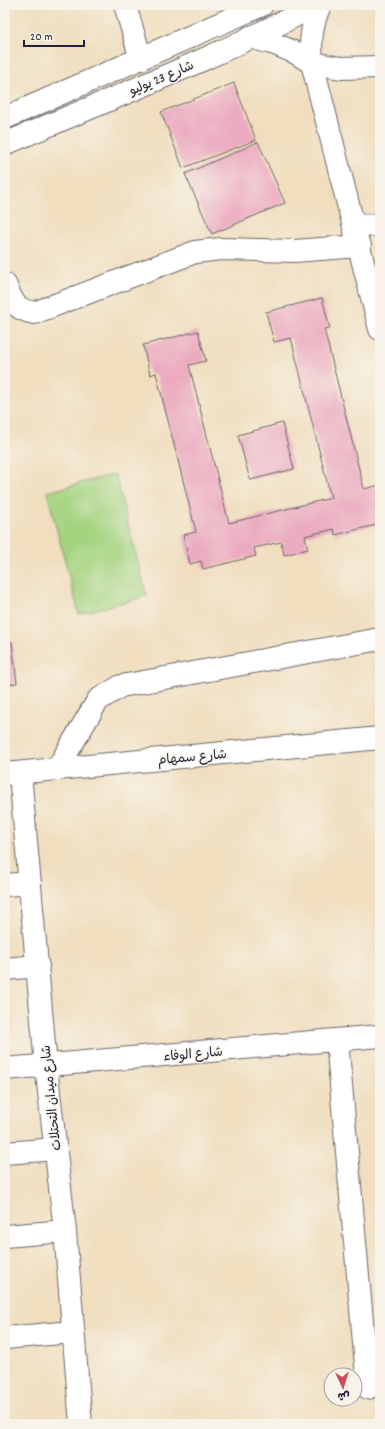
<svg xmlns="http://www.w3.org/2000/svg" width="385" height="1429" viewBox="0 0 385 1429" font-family="Dekko,'Playpen Sans Arabic',sans-serif">
  <style>
    .green { fill: #a5d481; stroke: #647b5e }
    .building { fill: #ebabc0 }
    .lines { fill: none; stroke-linecap: round; stroke-linejoin: round }
    .minor-casing { stroke: #6a6469; stroke-width: 24 }
    .major-casing { stroke: #6a6469; stroke-width: 24 }
    .minor { stroke: #fff; stroke-width: 22 }
    .major { stroke: #fff; stroke-width: 22 }
    .labels { text-anchor: middle; stroke-width: 3; stroke-linejoin: round; paint-order: stroke }
    .street-label { font-size: 13px; fill: #22223b; stroke: #f7f3e8 }
  </style>
  <rect width="100%" height="100%" fill="#f7f3e8"/>
  <filter id="ink" filterUnits="userSpaceOnUse"><feTurbulence type="fractalNoise" baseFrequency=".025" numOctaves="2"/><feDisplacementMap in="SourceGraphic" scale="8" xChannelSelector="R" yChannelSelector="G"/><feConvolveMatrix kernelMatrix="1 2 1 2 8 2 1 2 1" color-interpolation-filters="sRGB"/></filter>
  <filter id="wash" filterUnits="userSpaceOnUse"><feTurbulence type="fractalNoise" baseFrequency=".012" numOctaves="4" result="noise"/><feDisplacementMap in="SourceGraphic" scale="16" xChannelSelector="R" yChannelSelector="G"/><feGaussianBlur stdDeviation="0.9" result="paint"/><feColorMatrix in="noise" values="0 0 0 0 0 0 0 0 0 0 0 0 0 0 0 0 0 1.4 0 .05"/><feComposite in="paint" operator="in"/></filter>
  <g filter="url(#wash)">
    <rect width="100%" height="100%" fill="#f0debe"/>
    <path class="green" d="M115,474l32,122 -68,18 -32,-122z"/>
    <g id="blocks">
      <g class="building">
        <path d="M234,83l22,57 -73,28 -22,-56z"/>
        <path d="M258,142l27,61 -73,31 -27,-60z"/>
        <path d="M322,298l8,30 -6,1 40,160 16,-4v39l-45,11 -1,-6 -29,7 3,13 -24,6 -3,-13 -27,6 2,8 -53,13 -2,-8 -11,3 -7,-29 13,-3 -40,-159 -6,2 -7,-30 55,-14 8,30 -17,4 40,158 102,-25 -40,-160 -17,4 -8,-30z"/>
        <path d="M282,423l12,46 -44,11 -12,-45z"/>
        <path d="M5,642h7l5,41 -12,2z"/>
        <path d="M5,1016h2l1,11h-3z"/>
        <path d="M5,1041h1l1,11h-2z"/>
      </g>
    </g>
  </g>
  <g filter="url(#ink)">
    <use href="#blocks" fill-opacity="0" stroke="#6a6469" stroke-width="1"/>
    <g class="lines">
      <defs>
        <g id="minor">
          <path d="M125,5l16,54"/>
          <path d="M320,5c-9,21 -10,36 -8,58l68,266"/>
          <path d="M250,37l25,7 21,9 16,10 29,5 39,-1"/>
          <path d="M355,226l25,-1"/>
          <path d="M5,284c8,18 9,25 29,29l161,-61 26,-3 73,2 66,-5"/>
          <path d="M57,769l41,-69 23,-14 259,-47"/>
          <path d="M20,773l26,293 19,165 16,193"/>
          <path d="M5,774l375,-36"/>
          <path d="M5,885l25,-2"/>
          <path d="M5,969l33,-3"/>
          <path d="M337,1040l31,348"/>
          <path d="M5,1069l375,-33"/>
          <path d="M5,1153l51,-4"/>
          <path d="M5,1236l60,-5"/>
          <path d="M5,1338l67,-6"/>
        </g>
        <g id="major">
          <path d="M5,118l257,-113"/>
          <path d="M5,144c104,-45 211,-86 311,-139"/>
        </g>
      </defs>
      <use href="#minor" class="minor-casing"/>
      <use href="#major" class="major-casing"/>
      <use href="#minor" class="minor"/>
      <use href="#major" class="major"/>
    </g>
  </g>
  <g class="labels">
    <g class="street-label">
      <text transform="translate(161 77) rotate(-23)" y="5">شارع 23 يوليو</text>
      <text transform="translate(192 756) rotate(-5)" y="5">شارع سمهام</text>
      <text transform="translate(193 1053) rotate(-5)" y="5">شارع الوفاء</text>
      <text transform="translate(50 1098) rotate(-96)" y="5">شارع ميدان التحتلات</text>
    </g>
  </g>
  <rect width="385" height="1429" fill="none" stroke="#f7f3e8" stroke-width="20"/>
  <g transform="translate(343 1387) rotate(176)"><circle r="19" fill="#f7f3e8" stroke="#a29fa3"/>
  <path d="M0-3L7 15L0 10L-7 15Z" fill="#d1495b"/>
  <text y="-6" font-size="11" font-weight="bold" text-anchor="middle" fill="#22223b">ش</text>
  </g>
  <path d="M24 40v6h60v-6" fill="none" stroke="#22223b" stroke-width="2"/>
  <text x="30" y="40" font-size="12" fill="#22223b" stroke="#f7f3e8" stroke-width="3" paint-order="stroke">20 m</text>
</svg>
